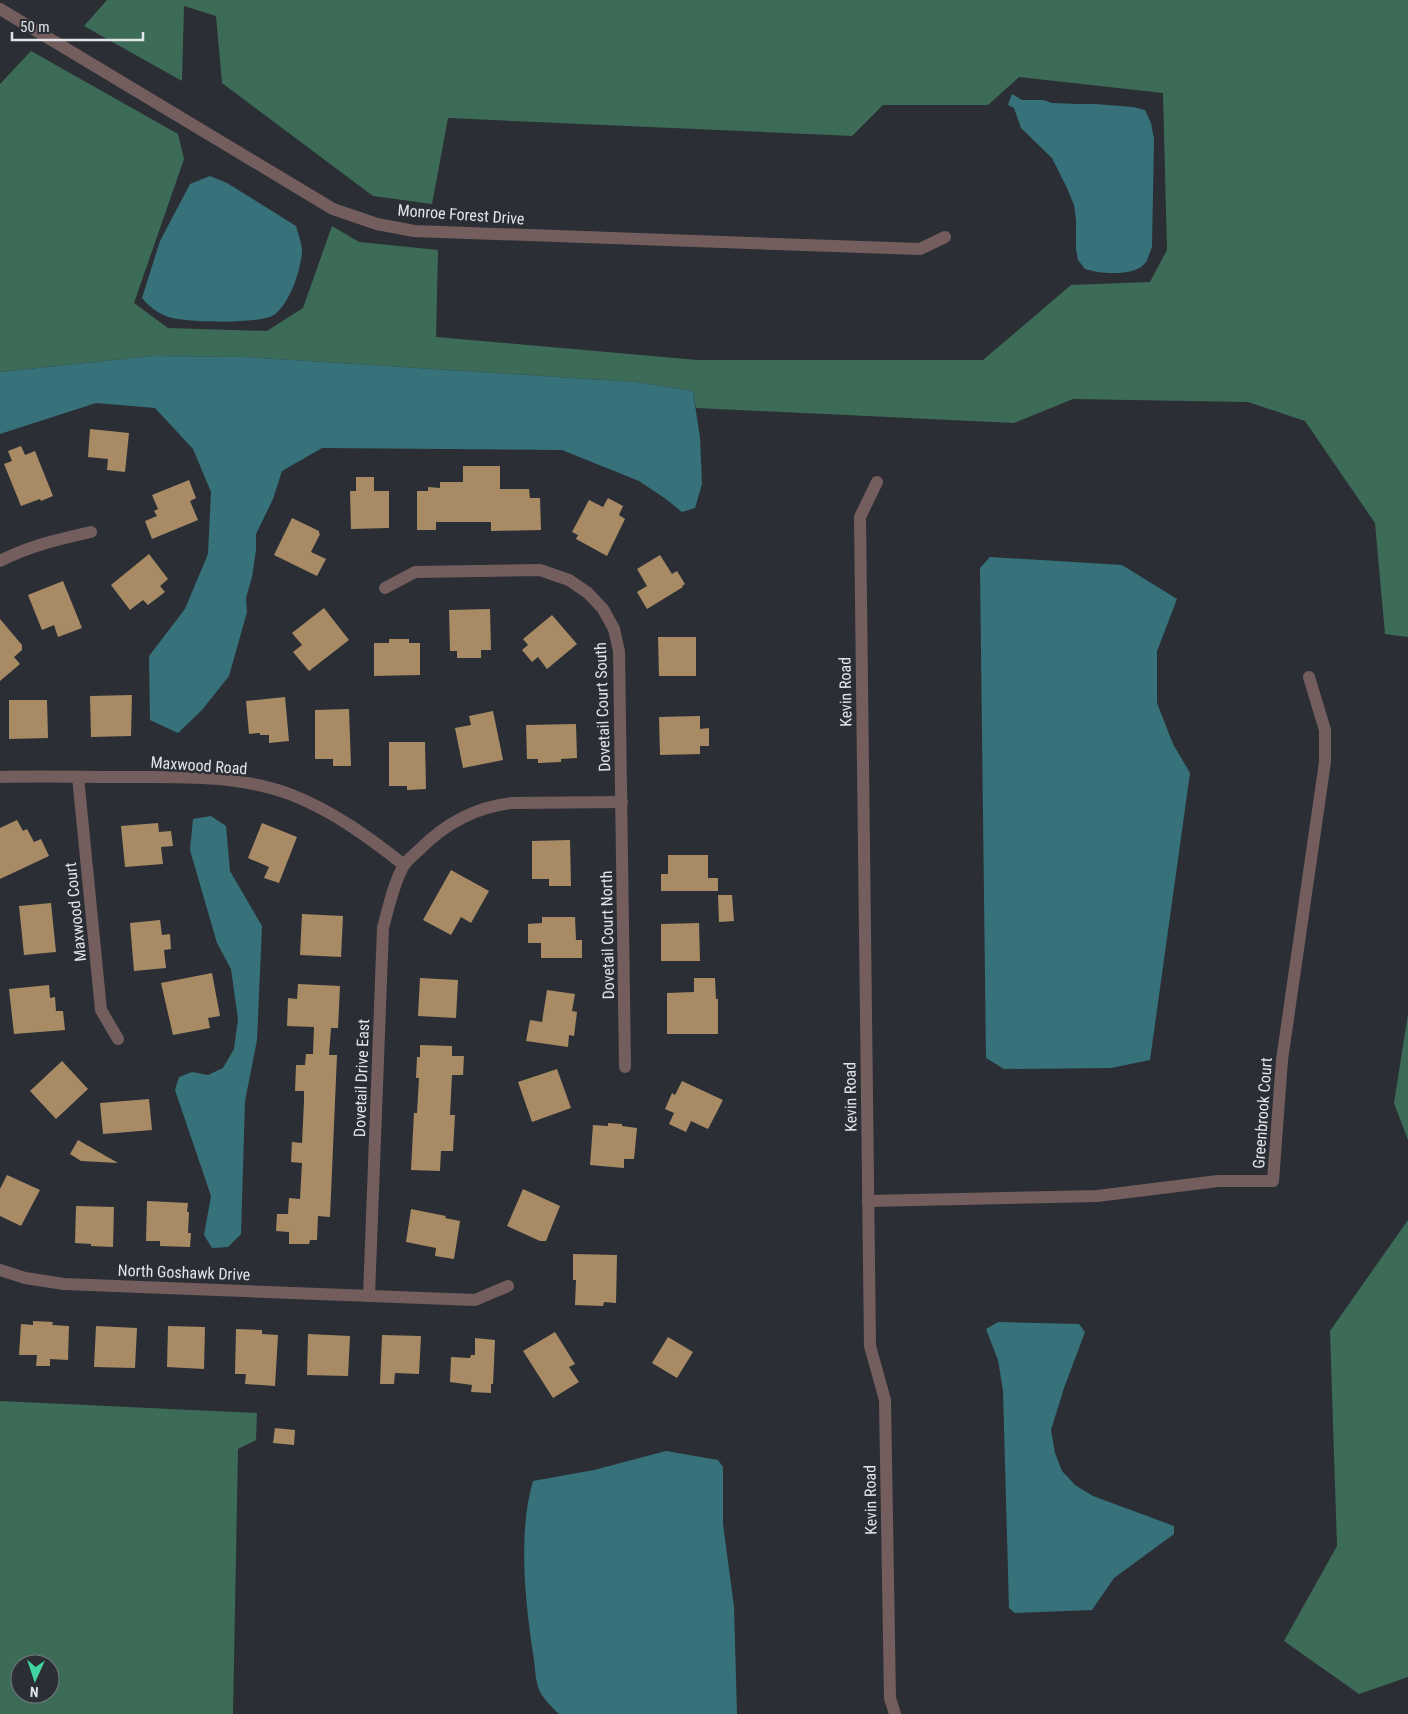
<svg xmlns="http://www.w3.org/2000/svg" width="1408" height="1714" viewBox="0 0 1408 1714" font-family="'Roboto Condensed',sans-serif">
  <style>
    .forest { fill: #3c6c57; fill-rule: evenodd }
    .water { fill: #37727b }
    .building { fill: #a88b65 }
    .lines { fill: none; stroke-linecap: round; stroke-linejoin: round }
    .minor { stroke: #745e5d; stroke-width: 12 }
    .labels { text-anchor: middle; stroke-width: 5; stroke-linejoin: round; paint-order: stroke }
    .street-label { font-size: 16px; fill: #e1e4e8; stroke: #2b2f35 }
  </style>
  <rect width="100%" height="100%" fill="#2b2f35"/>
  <g class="forest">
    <path d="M107,0h1301v637l-23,-3 -10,-111 -70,-102 -57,-19 -175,-3 -59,24 -318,-15 -3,-17 -58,-9 -389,-25 -94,-1 -152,16v-288l31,-33 147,83 6,25 -50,144 34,25 99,3 36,-23 29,-82 27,16 79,8 -2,87 261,23h286l88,-75 79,-3 17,-32 -4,-157 -144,-16 -31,28h-105l-31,31 -404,-18 -16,86 -59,-8 -151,-113 -6,-67 -32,-10 -2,75 -98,-55z"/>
    <path d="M1408,1014v126l-14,-37z"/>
    <path d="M1408,1220v457l-49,17 -75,-53 53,-95 -7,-215z"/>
    <path d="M0,1401l257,12 -1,27 -18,9 -5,265h-233zM20,1664h30v30h-30z"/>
  </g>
  <g class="water">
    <path d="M1012,94l10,6h21l9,3 25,1h18l38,3 12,3 6,13 3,16 -2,108c-2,5 -4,11 -6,15 -10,15 -46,12 -61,7l-7,-9 -2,-11v-29l-2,-15 -7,-17 -15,-30 -31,-30 -7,-20 -6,-3z"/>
    <path d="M210,176l17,7 69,43c2,7 5,16 6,23 0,19 -13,58 -30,67 -15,8 -91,7 -106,0 -10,-4 -17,-10 -24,-18l18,-57 30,-57z"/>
    <path d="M152,356l94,1 389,25 58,9 7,47 2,46 -7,24 -13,4 -16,-13 -27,-18 -77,-31 -240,-2 -40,23 -9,28 -17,35v16l-4,27 -6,21 1,14 -18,64 -27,34 -24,23 -28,-13 -1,-64 36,-47 23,-55 3,-62 -18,-43 -38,-41 -59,-5 -96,31v-62z"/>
    <path d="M990,557l132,8 55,34 -20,52v52l16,41 17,29 -40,287 -39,8 -107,1 -18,-11 -6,-490z"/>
    <path d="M211,816l15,10 4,45 32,55 -5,114 -12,61 -4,133 -13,13 -16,1 -8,-13 7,-39 -36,-106 4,-13 13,-5 16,3 15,-7 11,-19 4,-30 -7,-50 -14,-26 -27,-93 3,-31z"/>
    <path d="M998,1322l81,2 6,8 -21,56 -13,42 4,23 7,18 13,14 18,11 81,30v8l-60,44 -22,32 -77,3 -6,-5 -6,-217 -5,-31 -12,-31z"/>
    <path d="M666,1451l52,9 5,7v57l11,83 3,107h-178c-8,-8 -17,-16 -21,-27 -3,-10 -3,-23 -5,-34 -8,-52 -15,-121 0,-172l61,-11z"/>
  </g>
  <g class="building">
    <path d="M90,429l39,4 -4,39 -18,-2 1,-11 -20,-2z"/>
    <path d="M21,446l4,9 10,-4 18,45 -12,5 -1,-2 -19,7 -17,-42 8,-3 -4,-10z"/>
    <path d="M463,466h37v23h29l1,9h10l1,32 -50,1v-9h-55v8h-19v-39h11v-4l12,1v-6h23z"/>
    <path d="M356,477h18v14h15v37l-38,1 -1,-38h6z"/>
    <path d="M189,480l7,18 -6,3 8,19 -46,19 -7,-18 12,-5 -3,-5 4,-2 -6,-14z"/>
    <path d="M608,498l15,8 -4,9 6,4 -18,37 -31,-17 2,-4 -6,-3 17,-32 14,7z"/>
    <path d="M292,518l27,13v2l1,1 -9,18 15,7 -9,17 -43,-21z"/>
    <path d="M149,554l19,25 -8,7 5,6 -17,13 -5,-5 -13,10 -19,-25z"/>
    <path d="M660,555l12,19 5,-3 8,13 -3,2 1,1 -36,22 -10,-17 10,-6 -10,-17z"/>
    <path d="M63,581l19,47 -24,9 -4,-12 -12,5 -14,-35z"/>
    <path d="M324,608l25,32 -40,31 -16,-19 9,-7 -10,-12z"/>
    <path d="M490,609l1,41h-10v8h-24v-7h-7l-1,-41z"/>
    <path d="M552,615l25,29 -30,25 -9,-12 -6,5 -10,-12 6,-5 -5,-6z"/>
    <path d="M0,619l22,26v5l-8,7 6,7 -20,17z"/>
    <path d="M658,637h38v39h-37z"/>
    <path d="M389,639h20v4h11v32l-46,1v-33h15z"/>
    <path d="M132,695l-1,41 -40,1 -1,-41z"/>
    <path d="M285,697l4,44 -20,2v-8h-9v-2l-11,1 -3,-33z"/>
    <path d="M9,700h38l1,38 -39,1z"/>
    <path d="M349,709l2,57h-18v-7h-18v-49z"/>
    <path d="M493,711l10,49 -40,8 -8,-40 16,-3 -2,-9z"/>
    <path d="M700,716v13l9,-1v18h-9v8l-40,1 -1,-38z"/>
    <path d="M576,724l1,34 -16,1v3l-23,1v-4h-11l-1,-34z"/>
    <path d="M389,742h36l1,47 -19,1v-4h-18z"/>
    <path d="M17,820l6,11 4,-2 7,13 7,-3 8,17 -49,23v-51z"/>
    <path d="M158,823l1,9 12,-1 2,15 -12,1 2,17 -38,3 -4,-41z"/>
    <path d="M262,823l35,14 -18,46 -15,-5 5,-11 -21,-9z"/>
    <path d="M570,840l1,46h-22v-7h-17v-38z"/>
    <path d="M668,855h40v23h10v13h-57v-17h7z"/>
    <path d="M451,870l38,21 -18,32 -10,-6 -10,18 -28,-15z"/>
    <path d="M718,895h14l2,26 -15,1z"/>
    <path d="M51,903l5,49 -32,3 -5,-49z"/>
    <path d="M302,914l41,2 -2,41 -41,-2z"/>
    <path d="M542,917h33l1,23h6v18h-41v-15h-13v-19l14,-1z"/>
    <path d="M160,920l2,15 8,-1 1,15 -7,1 2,18 -32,3 -4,-48z"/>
    <path d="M699,923l1,38h-39v-37z"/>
    <path d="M212,973l8,43 -12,2 2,10 -37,7 -12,-52z"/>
    <path d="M420,978l38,2 -2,38 -38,-2z"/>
    <path d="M694,978h21l1,21h2v35h-51v-41l27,-1z"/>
    <path d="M298,984l42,2 -2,42h-7l-2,27h8l-7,162 -12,-1 -1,24h-7l-1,4h-20v-12l-13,-1 1,-17h11l1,-16 11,1 2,-36 -11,-1 1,-20 10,1 2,-41v-11h-9l1,-26h9l1,-11h7l1,-27 -27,-1 1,-28 9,1z"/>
    <path d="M49,985l1,13 5,-1 1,14h7l2,19 -51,4 -5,-45z"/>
    <path d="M547,990l28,4 -3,17 5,1 -3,24 -5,-1 -1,12 -42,-6 4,-21 12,2z"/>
    <path d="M420,1045l32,1v10h12l-1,19h-11l-2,40h5l-2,36h-12l-1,20 -29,-1 3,-57h3l2,-35h-3l1,-21h3z"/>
    <path d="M62,1061l26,28 -32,30 -26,-28z"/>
    <path d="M557,1069l14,39 -39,14 -14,-40z"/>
    <path d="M682,1081l41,19 -15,29 -17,-8 -5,11 -17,-8 5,-11 -9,-4 7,-16 3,2z"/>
    <path d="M149,1099l3,31 -49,4 -3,-31z"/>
    <path d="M608,1123l14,1v2l15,2 -3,31h-10v9l-34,-3 3,-40 15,1z"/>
    <path d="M78,1140l40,23 -37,-2 -11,-7z"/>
    <path d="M7,1175l33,15 -19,36 -21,-10v-27z"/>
    <path d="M523,1189l37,17 -14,35h-6l-33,-15z"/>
    <path d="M147,1201l41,2 -1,9h2l-1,21h3l-1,14 -30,-1v-5h-14z"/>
    <path d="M76,1206l38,1 -1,40 -22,-1v-2l-16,-1z"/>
    <path d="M411,1209l35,7 -1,2 15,3 -6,38 -19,-3 1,-8 -30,-6z"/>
    <path d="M573,1254l44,1 -1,48 -12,-1 -1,4 -28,-1 1,-25h-3z"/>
    <path d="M33,1321l20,1 -1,3 17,1 -1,34 -18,-1v7h-14l1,-11h-18l2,-31 12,1z"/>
    <path d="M96,1326l41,2 -2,40 -41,-1z"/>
    <path d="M168,1326l37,1 -1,42 -37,-2z"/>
    <path d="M236,1329l26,1v4l16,1 -3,51 -30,-2 1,-10h-11z"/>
    <path d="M555,1332l20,32 -6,3 10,15 -26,16 -30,-47z"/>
    <path d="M308,1334l42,2 -2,40 -41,-1z"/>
    <path d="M382,1335l39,1 -2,38 -24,-1 -1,11h-14z"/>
    <path d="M668,1337l25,15 -16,26 -25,-15z"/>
    <path d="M475,1338l20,2 -2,44h-2v9l-20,-1 1,-7 -22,-3 1,-25 19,1 1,-3h4z"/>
    <path d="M275,1428l20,2 -1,15 -21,-2z"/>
  </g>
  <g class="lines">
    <g class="minor">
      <path d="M0,9l333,200 44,15 37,7 506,18 25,-12"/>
      <path d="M877,482l-17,35 10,829 15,54 5,298 5,16"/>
      <path d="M0,561c29,-15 59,-22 91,-29"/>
      <path d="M385,588l30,-16 125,-2 29,10 19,13 15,16 11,20 5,22 6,416"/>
      <path d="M0,777c39,-1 79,0 118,0 58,0 119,-3 174,18 41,16 78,43 112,70"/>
      <path d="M78,777l23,233 17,29"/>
      <path d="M868,1201l229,-5 121,-15h55l9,-121 43,-298v-32l-16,-53"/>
      <path d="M0,1270l25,8 39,6 411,16 33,-14"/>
      <path d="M369,1296l14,-368c5,-19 11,-46 21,-63 4,-6 11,-11 16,-16 26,-26 55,-42 92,-46l110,-1"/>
    </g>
  </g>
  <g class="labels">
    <g class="street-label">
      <text transform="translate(461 214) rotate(4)" y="6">Monroe Forest Drive</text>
      <text transform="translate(845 692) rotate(-91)" y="6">Kevin Road</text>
      <text transform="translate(602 707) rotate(-92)" y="6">Dovetail Court South</text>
      <text transform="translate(199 765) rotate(4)" y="6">Maxwood Road</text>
      <text transform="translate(75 912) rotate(-96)" y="6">Maxwood Court</text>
      <text transform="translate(607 935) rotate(-91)" y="6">Dovetail Court North</text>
      <text transform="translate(361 1078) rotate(-88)" y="6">Dovetail Drive East</text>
      <text transform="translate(850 1097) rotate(-91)" y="6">Kevin Road</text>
      <text transform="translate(1262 1113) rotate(-86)" y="6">Greenbrook Court</text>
      <text transform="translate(184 1272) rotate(2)" y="6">North Goshawk Drive</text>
      <text transform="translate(870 1500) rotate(-91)" y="6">Kevin Road</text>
    </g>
  </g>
  <g transform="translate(35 1679) rotate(183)"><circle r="24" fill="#2b2f35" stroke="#74777d"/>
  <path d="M0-4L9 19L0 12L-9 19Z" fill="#42d4a0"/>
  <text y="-8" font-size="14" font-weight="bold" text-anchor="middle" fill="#e1e4e8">N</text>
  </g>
  <path d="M12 32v8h131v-8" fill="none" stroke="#e1e4e8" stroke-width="2.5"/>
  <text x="20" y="32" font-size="15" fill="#e1e4e8" stroke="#2b2f35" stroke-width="4" paint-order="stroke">50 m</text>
</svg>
